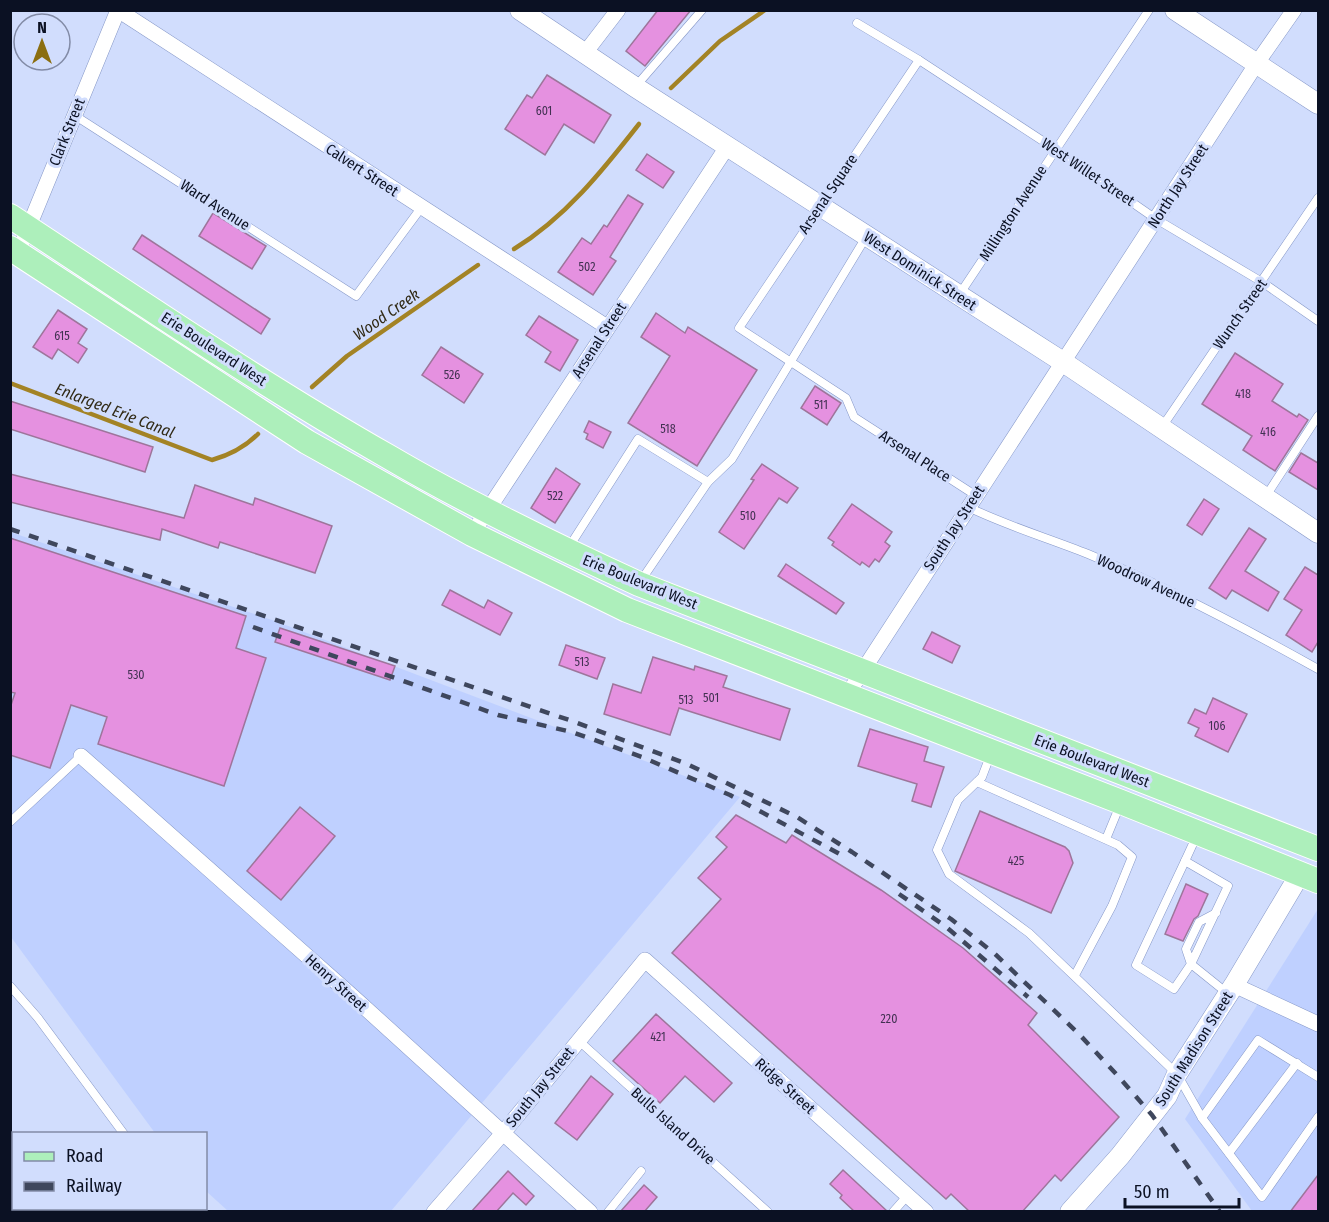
<svg xmlns="http://www.w3.org/2000/svg" width="1329" height="1222" viewBox="0 0 1329 1222" font-family="'Fira Sans Condensed',sans-serif">
  <style>
    .built { fill: #bfd0ff }
    .lines { fill: none; stroke-linecap: round; stroke-linejoin: round }
    .stream { stroke: #a38325; stroke-width: 4.5 }
    .building { fill: #e591e0; stroke: #9e759b; stroke-width: 1.5 }
    .service-casing { stroke: #8698c8; stroke-width: 9 }
    .minor-casing { stroke: #8698c8; stroke-width: 16 }
    .tertiary-casing { stroke: #8698c8; stroke-width: 21 }
    .primary-casing { stroke: #fff; stroke-width: 26 }
    .service { stroke: #fff; stroke-width: 8 }
    .minor { stroke: #fff; stroke-width: 15 }
    .tertiary { stroke: #fff; stroke-width: 20 }
    .primary { stroke: #adefbb; stroke-width: 24 }
    .rail { stroke: #3f475d; stroke-width: 4.5; stroke-dasharray: 10 10; stroke-linecap: butt }
    .labels { text-anchor: middle; stroke-width: 6; stroke-linejoin: round; paint-order: stroke }
    .number-label { font-size: 12px; fill: #423152 }
    .street-label { font-size: 15px; fill: #0b1123; stroke: #d1ddfd }
    .water-label { font-size: 16px; font-style: italic; fill: #312a16; stroke: #d1ddfd }
  </style>
  <rect width="100%" height="100%" fill="#d1ddfd"/>
  <g class="built">
    <path d="M10,532l265,89 465,176 -349,414h-163l-22,-20v-57l-51,-1 -144,-196z"/>
    <path d="M1318,909v302h-66l-67,-92z"/>
  </g>
  <g class="lines">
    <g class="stream">
      <path d="M671,88l49,-47 45,-31"/>
      <path d="M514,249c51,-31 89,-79 125,-125"/>
      <path d="M10,383l202,77c18,-5 32,-12 46,-26"/>
      <path d="M312,387l35,-31 131,-91"/>
    </g>
  </g>
  <g class="building">
    <path d="M658,10h33l-46,56 -19,-15z"/>
    <path d="M547,75l64,40 -17,28 -30,-19 -19,31 -40,-26 22,-34 5,3z"/>
    <path d="M647,154l27,18 -11,16 -27,-18z"/>
    <path d="M628,195l15,9 -33,53 6,4 -23,34 -35,-23 24,-34 9,6 13,-19 3,2z"/>
    <path d="M213,213l53,33 -14,23 -53,-33z"/>
    <path d="M142,235l128,84 -9,15 -128,-85z"/>
    <path d="M58,310l29,19 -9,14 9,6 -9,14 -20,-14 -6,10 -19,-12z"/>
    <path d="M656,313l29,20 3,-6 69,43 -60,96 -69,-43 42,-67 -29,-19z"/>
    <path d="M539,316l39,24 -18,31 -15,-9 6,-10 -25,-17z"/>
    <path d="M441,347l42,27 -19,29 -42,-28z"/>
    <path d="M1235,353l48,31 -11,17 25,16 2,-3 9,6 -33,51 -32,-21 9,-14 -50,-32z"/>
    <path d="M815,386l26,17 -14,22 -26,-17z"/>
    <path d="M10,401l143,46 -8,25 -135,-43z"/>
    <path d="M589,421l22,11 -8,16 -17,-9 2,-5 -4,-2z"/>
    <path d="M1301,453l17,10v27l-29,-18z"/>
    <path d="M762,464l36,24 -11,15 -8,-5 -35,51 -25,-17 35,-52 -3,-1z"/>
    <path d="M556,468l24,16 -25,39 -24,-15z"/>
    <path d="M10,474l174,44 11,-33 58,20 2,-7 77,28 -17,47 -95,-31 -2,6 -56,-19 -2,11 -150,-38z"/>
    <path d="M1204,499l15,10 -17,26 -15,-10z"/>
    <path d="M852,504l40,28 -7,10 5,4 -11,16 -4,-3 -6,8 -7,-5 -2,3 -28,-20 2,-3 -6,-4z"/>
    <path d="M1249,528l17,11 -21,32 34,21 -11,19 -36,-21 -6,9 -17,-11z"/>
    <path d="M10,538l236,78 -10,32 30,10 -42,128 -126,-42 9,-27 -36,-12 -21,63 -40,-13v-47l5,-15 -5,-1z"/>
    <path d="M786,564l58,39 -8,11 -58,-38z"/>
    <path d="M1305,567l13,8v67l-6,10 -26,-17 16,-25 -18,-11z"/>
    <path d="M450,590l34,18 4,-8 24,13 -12,22 -58,-30z"/>
    <path d="M280,628l115,38 -5,14 -115,-38z"/>
    <path d="M932,632l28,14 -8,17 -29,-14z"/>
    <path d="M566,645l39,13 -8,21 -38,-14z"/>
    <path d="M653,657l41,13 1,-4 32,10 -4,11 67,22 -10,31 -101,-32 -9,27 -66,-21 9,-30 28,9z"/>
    <path d="M1213,698l34,16 -19,38 -33,-16 4,-8 -11,-5 7,-14 11,5z"/>
    <path d="M870,729l58,18 -4,14 20,6 -13,40 -19,-6 5,-17 -59,-18z"/>
    <path d="M300,807l35,29 -54,64 -34,-29z"/>
    <path d="M980,811l85,36 4,4 4,12 -22,50 -96,-42z"/>
    <path d="M736,815l50,28 6,-8 89,55 82,58 74,65 -9,12 91,92 -58,64 -6,-6 -33,37h-52l-19,-18 -5,5 -274,-246 49,-54 -23,-21 29,-31 -11,-10z"/>
    <path d="M1186,884l22,10 -10,22 -4,3 -11,22 -18,-7z"/>
    <path d="M656,1014l76,69 -18,19 -29,-26 -25,27 -47,-42z"/>
    <path d="M591,1076l22,18 -36,46 -22,-17z"/>
    <path d="M843,1170l44,41v1h-32l-15,-14 2,-3 -12,-11z"/>
    <path d="M508,1171l26,25 -8,9 -13,-12 -17,19h-25z"/>
    <path d="M1318,1175v37h-28z"/>
    <path d="M644,1185l13,12 -13,15h-24z"/>
  </g>
  <g class="lines">
    <defs>
      <g id="service">
        <path d="M857,23l62,37 136,89 101,70 106,63 56,39"/>
        <path d="M919,60l-180,268 107,70 8,19 121,78"/>
        <path d="M636,86l66,-76"/>
        <path d="M74,115l282,181 65,-88"/>
        <path d="M959,295l190,-285"/>
        <path d="M1162,427l156,-229"/>
        <path d="M1266,496l52,-80"/>
        <path d="M968,507c39,19 80,31 120,47 79,33 155,73 230,115"/>
        <path d="M569,547l69,-108 70,43 24,-23 134,-222"/>
        <path d="M640,582l68,-100"/>
        <path d="M990,756l-8,21 -24,23 -21,50 12,24 80,59 148,141 25,44 60,79 56,-80"/>
        <path d="M977,782l141,63 14,12 -20,49 -37,69"/>
        <path d="M10,822l71,-66"/>
        <path d="M1106,839l14,-34"/>
        <path d="M1185,861l12,-26"/>
        <path d="M1216,913l-17,9 -13,27 5,15 -17,25 -38,-24 49,-104 43,25 -37,78 36,29"/>
        <path d="M10,986l28,32 86,116"/>
        <path d="M578,1040l190,172"/>
        <path d="M1202,1118l56,-78 60,37"/>
        <path d="M1229,1153l68,-90"/>
        <path d="M180,1208l3,4"/>
        <path d="M608,1212l33,-41"/>
        <path d="M893,1212l15,-17"/>
      </g>
      <g id="minor">
        <path d="M118,10l489,317"/>
        <path d="M585,53l33,-43"/>
        <path d="M18,253l100,-243"/>
        <path d="M472,534l255,-387"/>
        <path d="M847,695l410,-632 37,-53"/>
        <path d="M81,756l270,239 239,217"/>
        <path d="M1234,985l84,39"/>
        <path d="M434,1212l69,-79 142,-173 281,252"/>
      </g>
      <g id="tertiary">
        <path d="M520,10l115,77 428,275 255,171"/>
        <path d="M1175,10l143,94"/>
        <path d="M1070,1212l50,-56 47,-60 10,-22 57,-89 66,-111"/>
      </g>
      <g id="primary">
        <path d="M10,216c125,82 249,167 379,241 80,47 165,88 250,127l679,265"/>
        <path d="M10,248l297,194 165,92 155,76 494,192 197,79"/>
      </g>
    </defs>
    <use href="#service" class="service-casing"/>
    <use href="#minor" class="minor-casing"/>
    <use href="#tertiary" class="tertiary-casing"/>
    <use href="#primary" class="primary-casing"/>
    <use href="#service" class="service"/>
    <use href="#minor" class="minor"/>
    <use href="#tertiary" class="tertiary"/>
    <use href="#primary" class="primary"/>
    <g class="rail">
      <path d="M10,529l562,192 115,43 110,53 55,35 99,67 44,35 84,80 39,42 34,39 68,97"/>
      <path d="M253,627l245,88 74,17 70,25 88,38 117,63"/>
      <path d="M899,894l46,32 83,71"/>
    </g>
  </g>
  <g class="labels">
    <g class="number-label">
      <text x="544" y="115">601</text>
      <text x="587" y="271">502</text>
      <text x="62" y="340">615</text>
      <text x="452" y="379">526</text>
      <text x="1243" y="398">418</text>
      <text x="821" y="409">511</text>
      <text x="668" y="433">518</text>
      <text x="1268" y="436">416</text>
      <text x="555" y="500">522</text>
      <text x="748" y="520">510</text>
      <text x="582" y="666">513</text>
      <text x="136" y="679">530</text>
      <text x="711" y="702">501</text>
      <text x="686" y="704">513</text>
      <text x="1217" y="730">106</text>
      <text x="1016" y="865">425</text>
      <text x="889" y="1023">220</text>
      <text x="658" y="1041">421</text>
    </g>
    <g class="street-label">
      <text transform="translate(67 132) rotate(-68)" y="5">Clark Street</text>
      <text transform="translate(362 170) rotate(33)" y="5">Calvert Street</text>
      <text transform="translate(1088 172) rotate(34)" y="5">West Willet Street</text>
      <text transform="translate(1178 186) rotate(-57)" y="5">North Jay Street</text>
      <text transform="translate(828 194) rotate(-56)" y="5">Arsenal Square</text>
      <text transform="translate(215 205) rotate(33)" y="5">Ward Avenue</text>
      <text transform="translate(1013 213) rotate(-57)" y="5">Millington Avenue</text>
      <text transform="translate(920 271) rotate(33)" y="5">West Dominick Street</text>
      <text transform="translate(1240 314) rotate(-55)" y="5">Wunch Street</text>
      <text transform="translate(599 340) rotate(-57)" y="5">Arsenal Street</text>
      <text transform="translate(214 349) rotate(33)" y="5">Erie Boulevard West</text>
      <text transform="translate(915 456) rotate(33)" y="5">Arsenal Place</text>
      <text transform="translate(954 528) rotate(-57)" y="5">South Jay Street</text>
      <text transform="translate(1146 581) rotate(25)" y="5">Woodrow Avenue</text>
      <text transform="translate(640 582) rotate(22)" y="5">Erie Boulevard West</text>
      <text transform="translate(1092 761) rotate(21)" y="5">Erie Boulevard West</text>
      <text transform="translate(336 983) rotate(42)" y="5">Henry Street</text>
      <text transform="translate(1194 1049) rotate(-58)" y="5">South Madison Street</text>
      <text transform="translate(785 1086) rotate(42)" y="5">Ridge Street</text>
      <text transform="translate(540 1087) rotate(-51)" y="5">South Jay Street</text>
      <text transform="translate(673 1126) rotate(42)" y="5">Bulls Island Drive</text>
    </g>
    <g class="water-label">
      <text transform="translate(386 314) rotate(-35)" y="6">Wood Creek</text>
      <text transform="translate(115 410) rotate(21)" y="6">Enlarged Erie Canal</text>
    </g>
  </g>
  <rect width="1329" height="1222" fill="none" stroke="#0b1123" stroke-width="24"/>
  <rect x="12" y="1132" width="195" height="78" fill="#d1ddfd" stroke="#828ba6" stroke-width="1.5"/>
  <rect x="24" y="1152" width="30" height="9" fill="#adefbb" stroke="#828ba6" stroke-width="1.5"/>
  <text x="66" y="1162" font-size="18" fill="#0b1123">Road</text>
  <rect x="24" y="1182" width="30" height="9" fill="#3f475d" stroke="#828ba6" stroke-width="1.5"/>
  <text x="66" y="1192" font-size="18" fill="#0b1123">Railway</text>
  <g transform="translate(42 42)"><circle r="28" fill="#d1ddfd" stroke="#828ba6" stroke-width="1.5"/>
  <path d="M0-4.5L10 22L0 15L-10 22Z" fill="#8b6e10"/>
  <text y="-9" font-size="16" font-weight="bold" text-anchor="middle" fill="#0b1123">N</text>
  </g>
  <path d="M1125 1198v9h114v-9" fill="none" stroke="#0b1123" stroke-width="3"/>
  <text x="1134" y="1198" font-size="18" fill="#0b1123" stroke="#d1ddfd" stroke-width="4.5" paint-order="stroke">50 m</text>
</svg>
